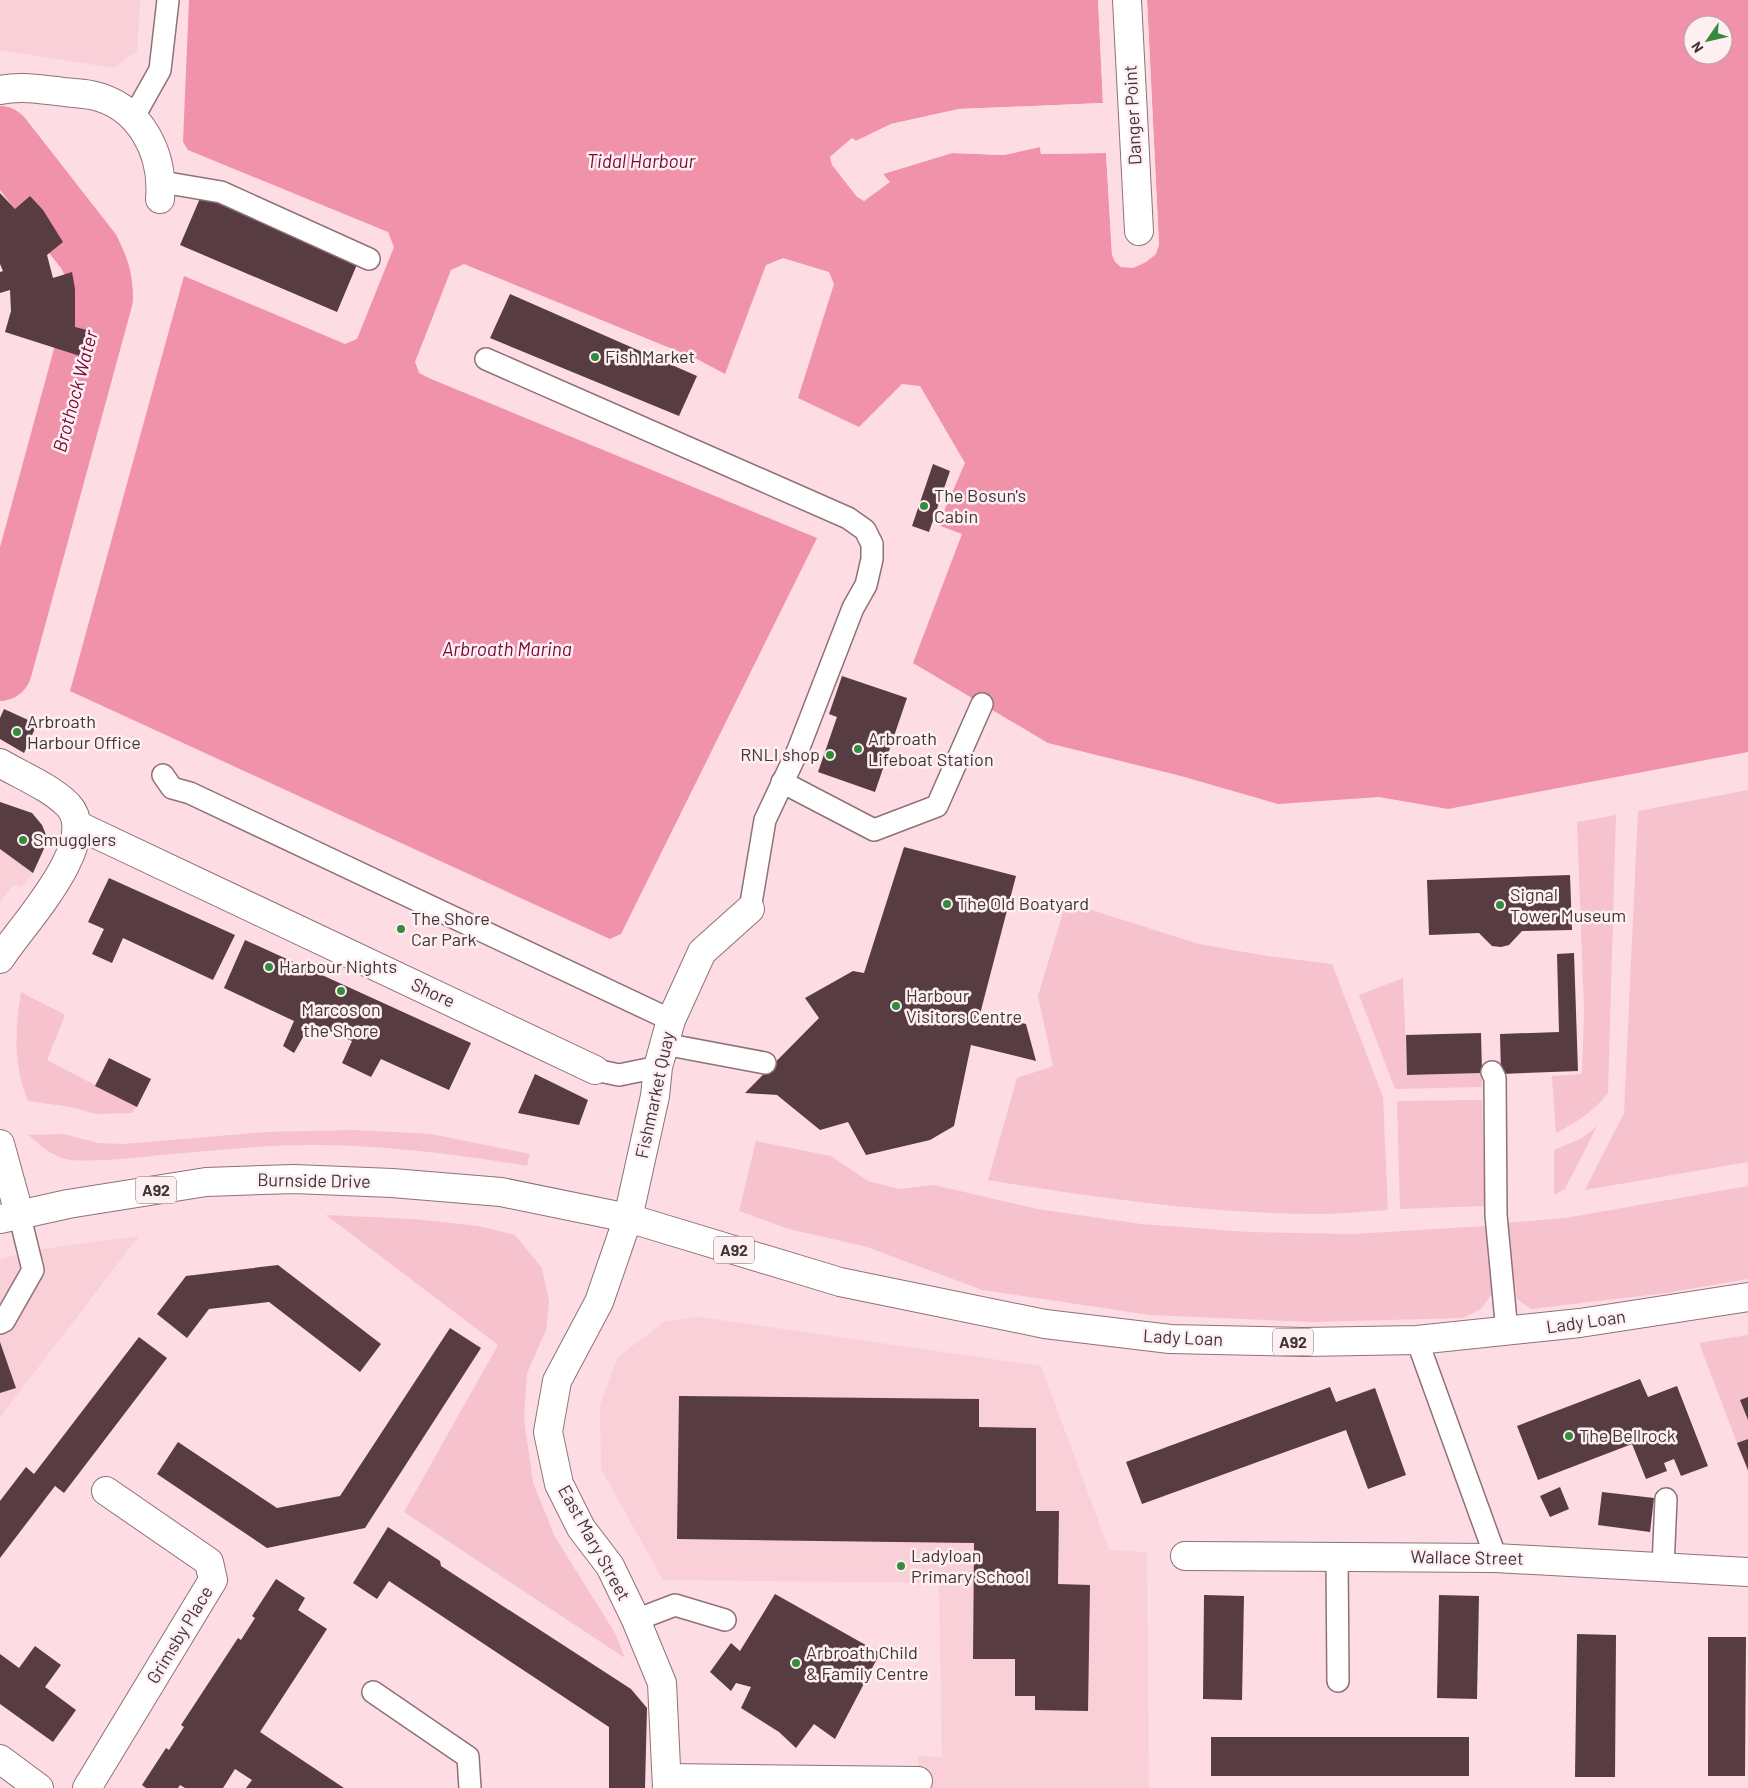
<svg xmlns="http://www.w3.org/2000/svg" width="1748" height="1788" viewBox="0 0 1748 1788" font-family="Barlow,sans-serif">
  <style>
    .built { fill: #f9cfd8 }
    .green { fill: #f6c2cd }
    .water { fill: #f092a9; fill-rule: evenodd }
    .pier { fill: #fedce3 }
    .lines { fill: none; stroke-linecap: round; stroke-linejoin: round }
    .river { stroke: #f092a9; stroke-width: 64 }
    .building { fill: #573c42 }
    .lane-casing { stroke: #8f7178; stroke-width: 24 }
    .street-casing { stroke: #8f7178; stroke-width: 30 }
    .secondary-casing { stroke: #8f7178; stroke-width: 30 }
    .primary-casing { stroke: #8f7178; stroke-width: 30 }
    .lane { stroke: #fff; stroke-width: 21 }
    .street { stroke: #fff; stroke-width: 28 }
    .secondary { stroke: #fff; stroke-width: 28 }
    .primary { stroke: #fff; stroke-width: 28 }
    .poi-dot { fill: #338b3b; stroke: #fdeff2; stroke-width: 2 }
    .labels { text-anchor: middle; stroke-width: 5; stroke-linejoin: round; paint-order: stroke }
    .shield { fill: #fdeff2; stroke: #7a6d6f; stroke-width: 1 }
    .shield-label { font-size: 16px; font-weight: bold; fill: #423537 }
    .street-label { font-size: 18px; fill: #423537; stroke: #fdeff2 }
    .poi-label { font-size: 18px; fill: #423537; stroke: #fdeff2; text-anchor: start }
    .water-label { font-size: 19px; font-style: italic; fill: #790737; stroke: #fdeff2 }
  </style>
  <rect width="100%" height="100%" fill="#fedce3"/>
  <g class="built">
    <path d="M0,0h140l-3,51 -23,17 -114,-18z"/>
    <path d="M0,802l32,11 10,12 4,10 -3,18 -10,20 -12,14 -8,-2 -13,17z"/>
    <path d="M139,1236l-139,181v-157l27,-9z"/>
    <path d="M699,1317l342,49 68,184 38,2 2,236h-231v-32l24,1 -3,-174 -276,-3 -62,-111 -1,-64 18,-48 47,-36z"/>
  </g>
  <g class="green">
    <path d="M1748,790v372l-163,28 39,-77 14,-302z"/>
    <path d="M1616,815l-8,278c-15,19 -31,29 -52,40l-4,-57 30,-2 2,-63 -7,-189z"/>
    <path d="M1066,902l133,42 68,12 65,8 51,133 5,113c-23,1 -46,4 -68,4 -111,0 -223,-16 -332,-34l29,-102 36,-12 -15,-70z"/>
    <path d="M1403,978l4,97 75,-2v14l-87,2 -36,-94z"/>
    <path d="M21,992l44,23 -18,45 90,47 -6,6 -35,1 -25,-7 -43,-6c-15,-35 -13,-73 -7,-109z"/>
    <path d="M1482,1100l3,106 -85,3 -3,-108z"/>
    <path d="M1597,1126l-32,63 -11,6v-45l28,-12z"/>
    <path d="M355,1130l76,4 99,20 -3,12c-71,-12 -143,-21 -215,-21 -50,0 -101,6 -151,10 -30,3 -60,7 -90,5 -17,-2 -31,-14 -42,-25l35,-1 34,9 25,1 142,-12z"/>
    <path d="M756,1141l75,15 37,25 31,8 35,-4 103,24 104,15 108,8 103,2 134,-8 7,66 -12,17 -18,9 -152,4 -161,-7 -168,-25 -115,-43 -78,-18 -50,-18z"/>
    <path d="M1748,1186v93l-82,14 -135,16 -14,-10 -11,-76 59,-5z"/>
    <path d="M326,1215l87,4 66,7 36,9 27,33 7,33 -3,29 -19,43 -3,46 9,63 22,55 60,96 10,25 -221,-146 94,-167z"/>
    <path d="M1748,1335v137l-49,-129z"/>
  </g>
  <path class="water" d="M189,0h909l5,103 -144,6 -68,15 -35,17 -4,-3 -22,19 14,23 20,21 25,-19 -6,-8 69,-21 52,2 36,-8 1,7 65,-1 6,102 9,12c17,2 31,-6 38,-22l-12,-245h601v752l-300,57 -69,-12 -101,7 -97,-28 -133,-33 -135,-80 49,-129 -24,-9 27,-62 -45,-77 -18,-2 -43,43 -61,-29 36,-114 -5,-12 -46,-14 -17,7 -41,109 -28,-15 -233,-95 -13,6 -36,92 4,11 12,6 386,159 -196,396 -11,5 -540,-248 114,-415 161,68 12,-5 37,-92 -6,-15 -200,-82 -5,-8zM1693,25h30v30h-30z"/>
  <path class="pier" d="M1098,0h2l4,105 -145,7 -67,14 -35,17 -5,-2 -19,17 13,20 18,20 22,-16 -5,-7 1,-3 70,-21 52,1 36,-8 3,8 64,-2 7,104 8,10 11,2 11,-6 10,-8 3,-7 -13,-245h3l12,245 -3,9 -10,8 -13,6 -12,-1 -6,-5 -3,-7 -6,-102 -65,1 -1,-7 -36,8 -52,-2 -69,21 7,8 -26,19 -7,-4 -25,-32 -2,-8 22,-19 4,3 35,-17 68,-15 144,-6z"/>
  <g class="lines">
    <path class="river" d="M0,138l89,114c8,16 12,28 12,46l-101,371"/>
  </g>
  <g class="building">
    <path d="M0,193l15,16 15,-13 13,14 20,32 -16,13 6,23 19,-6 3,17v38l12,3 -7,26 -75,-24 6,-21 -1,-21 -10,3v-21l3,-1 -3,-7z"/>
    <path d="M201,196l157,66 -21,50 -157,-67z"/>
    <path d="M510,294l187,82 -18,40 -189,-78z"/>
    <path d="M933,464l17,7 -21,61 -17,-6z"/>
    <path d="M842,676l65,22 -32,94 -57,-20 19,-55 -8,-3z"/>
    <path d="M4,709l33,15 -13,29 -24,-14v-21z"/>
    <path d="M0,802l32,11 10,12 4,10v9l-13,29 -33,-24z"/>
    <path d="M904,847l112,29 -36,138 46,10 10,37 -65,-16 -17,81 -24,14 -64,15 -18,-33 -28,8 -43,-35 -32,-2 74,-75 -14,-20 48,-27 11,2z"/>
    <path d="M1570,875l2,55 -50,1 -13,14 -8,2 -9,-1 -13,-13 -50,2 -2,-55z"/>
    <path d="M109,878l126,57 -22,45 -90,-42 -11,25 -20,-9 12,-25 -16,-7z"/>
    <path d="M245,940l226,103 -22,47 -68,-31 -10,18 -29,-14 10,-22 -41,-18 -17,30 -11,-7 11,-25 -70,-33z"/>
    <path d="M1574,953l4,118 -77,3 -1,-40 59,-2 -2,-78z"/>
    <path d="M1481,1033l1,40 -75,2 -1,-40z"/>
    <path d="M109,1058l42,21 -14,28 -42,-21z"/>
    <path d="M535,1074l53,26 -9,25 -61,-12z"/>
    <path d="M278,1265l103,79 -21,28 -91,-70 -60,7 -22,29 -30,-24 29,-38z"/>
    <path d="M450,1328l31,20 -116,180 -98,20 -110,-74 21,-32 99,66 63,-12z"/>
    <path d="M139,1337l28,21 -103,135 -9,-7 -55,72v-57l26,-34 8,7z"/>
    <path d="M0,1342l16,46 -16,5z"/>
    <path d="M1640,1379l8,18 29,-11 31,80 -27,10 -7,-17 -10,4 3,8 -21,8 -14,-35 -94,36 -21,-54z"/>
    <path d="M1330,1387l6,15 39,-14 31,87 -38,14 -22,-59 -204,74 -16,-42z"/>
    <path d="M679,1396l300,3v28l57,1v83h23l-1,73 32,1 -2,126 -53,-1v-14h-20v-37h-42l1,-116 -297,-4z"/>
    <path d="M1748,1397v23l-8,-20z"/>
    <path d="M1748,1439v31l-11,-27z"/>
    <path d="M1560,1487l9,22 -19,8 -10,-21z"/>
    <path d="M1602,1492l52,6 -4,34 -52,-7z"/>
    <path d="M388,1527l52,34 1,5 190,123 16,19 -2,80h-36v-61l-220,-146 -12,18 -24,-16z"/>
    <path d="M276,1579l29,19 -7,12 29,19 -67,103 84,56h-98l6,-8 -17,-11 -12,19h-38l-5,-3 -2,3h-32l-4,-3 24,-37 3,2 15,-23 -3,-2 57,-87 3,2 14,-22 -3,-2z"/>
    <path d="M775,1594l105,59 -45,86 -21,-15 -18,24 -17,-16 -38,-24 10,-21 -15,-4 -5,8 -21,-19 21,-29 9,8z"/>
    <path d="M1204,1595l40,1 -2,104 -39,-1z"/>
    <path d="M1439,1595l40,1 -2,103 -40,-1z"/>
    <path d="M1577,1634l39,1 -1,142h-40z"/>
    <path d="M1708,1637h38l-1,139h-37z"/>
    <path d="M35,1646l26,19 -16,22 31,23 -23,32 -53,-38v-50l19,14z"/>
    <rect x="1211" y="1737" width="258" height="39"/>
  </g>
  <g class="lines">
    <defs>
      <g id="lane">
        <path d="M133,118l27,-48 8,-70"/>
        <path d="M162,182l59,10 148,67"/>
        <path d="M486,359l362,159 17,12 7,14v15l-6,26 -13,23 -55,142 -33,70 -15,89"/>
        <path d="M163,775l9,13 18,5 481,227"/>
        <path d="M782,782l92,48 63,-24 45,-102"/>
        <path d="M664,1044l101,19"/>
        <path d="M595,1070l24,5 39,-8"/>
        <path d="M1492,1072l3,6 1,137 11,117"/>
        <path d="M0,1323l4,-2 29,-51 -14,-57"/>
        <path d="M1417,1340l79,218"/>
        <path d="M1337,1557l1,124"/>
        <path d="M1663,1567l3,-68"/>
        <path d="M636,1620l39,-15 50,15"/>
        <path d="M373,1692l95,65 2,31"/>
      </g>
      <g id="street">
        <path d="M1127,0l12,231"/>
        <path d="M0,90c19,-4 37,-1 57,1 11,2 23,2 34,4 49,10 73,58 69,104"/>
        <path d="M77,825l518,245"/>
        <path d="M1185,1556l311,2 252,14"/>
        <path d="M0,1759l39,29"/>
        <path d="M667,1778l251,3"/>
        <path d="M87,1788l126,-208 -4,-18 -103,-71"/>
        <path d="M667,1788l-5,-105 -26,-63 -26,-54 -29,-38 -22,-44 -11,-52 9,-51 42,-79 29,-84 27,-122 3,-29 13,-47 31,-68 48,-43"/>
      </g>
      <g id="secondary">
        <path d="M0,763c22,13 50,24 68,42 35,37 -49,123 -68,154"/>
        <path d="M0,1144l19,69"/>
      </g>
      <path id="primary" d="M0,1219l68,-15 138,-22 88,-3 98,4 109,9 127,26 212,64 205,42 125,15 134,3 113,-2 163,-17 168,-26"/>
    </defs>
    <use href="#lane" class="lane-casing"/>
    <use href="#street" class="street-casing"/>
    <use href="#secondary" class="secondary-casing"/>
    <use href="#primary" class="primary-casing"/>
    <use href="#lane" class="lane"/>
    <use href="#street" class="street"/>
    <use href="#secondary" class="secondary"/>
    <use href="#primary" class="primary"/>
  </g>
  <g class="poi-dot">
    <circle cx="595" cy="357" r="5"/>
    <circle cx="924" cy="506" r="5"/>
    <circle cx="17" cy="732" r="5"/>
    <circle cx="858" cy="749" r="5"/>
    <circle cx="830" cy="755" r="5"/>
    <circle cx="23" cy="840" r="5"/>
    <circle cx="947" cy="904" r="5"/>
    <circle cx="1500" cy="905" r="5"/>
    <circle cx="401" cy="929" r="5"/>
    <circle cx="269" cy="967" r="5"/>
    <circle cx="341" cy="991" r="5"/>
    <circle cx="896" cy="1006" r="5"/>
    <circle cx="1569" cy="1436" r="5"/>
    <circle cx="901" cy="1566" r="5"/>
    <circle cx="796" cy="1663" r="5"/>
  </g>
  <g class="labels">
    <g class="shield">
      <rect x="136" y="1176.5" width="40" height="27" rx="4"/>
      <rect x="714" y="1236.5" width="40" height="27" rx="4"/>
      <rect x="1273" y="1328.5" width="40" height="27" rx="4"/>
    </g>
    <g class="shield-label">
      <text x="156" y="1196">A92</text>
      <text x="734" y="1256">A92</text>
      <text x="1293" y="1348">A92</text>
    </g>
    <g class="street-label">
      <text transform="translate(1133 115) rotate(-93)" y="6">Danger Point</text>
      <text transform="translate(433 993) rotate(25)" y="6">Shore</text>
      <text transform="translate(655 1095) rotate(-78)" y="6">Fishmarket Quay</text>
      <text transform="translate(314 1181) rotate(1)" y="6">Burnside Drive</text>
      <text transform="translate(1586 1322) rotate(-8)" y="6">Lady Loan</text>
      <text transform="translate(1183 1338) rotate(3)" y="6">Lady Loan</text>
      <text transform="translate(594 1543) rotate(61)" y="6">East Mary Street</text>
      <text transform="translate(1467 1558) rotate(1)" y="6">Wallace Street</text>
      <text transform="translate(180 1635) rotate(-59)" y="6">Grimsby Place</text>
    </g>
    <g class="poi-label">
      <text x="605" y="363">Fish Market</text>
      <text x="934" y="502">The Bosun's<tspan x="934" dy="21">Cabin</tspan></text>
      <text x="27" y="728">Arbroath<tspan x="27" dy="21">Harbour Office</tspan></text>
      <text x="868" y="745">Arbroath<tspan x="868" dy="21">Lifeboat Station</tspan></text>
      <text x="820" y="761" text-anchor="end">RNLI shop</text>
      <text x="33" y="846">Smugglers</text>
      <text x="1510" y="901">Signal<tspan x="1510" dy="21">Tower Museum</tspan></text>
      <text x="957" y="910">The Old Boatyard</text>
      <text x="411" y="925">The Shore<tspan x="411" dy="21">Car Park</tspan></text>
      <text x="279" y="973">Harbour Nights</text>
      <text x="906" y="1002">Harbour<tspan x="906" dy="21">Visitors Centre</tspan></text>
      <text x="341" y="1016" text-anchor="middle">Marcos on<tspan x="341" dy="21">the Shore</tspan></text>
      <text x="1579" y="1442">The Bellrock</text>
      <text x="911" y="1562">Ladyloan<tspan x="911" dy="21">Primary School</tspan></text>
      <text x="806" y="1659">Arbroath Child<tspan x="806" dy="21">&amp; Family Centre</tspan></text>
    </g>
    <g class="water-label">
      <text x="641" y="168">Tidal Harbour</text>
      <text transform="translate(75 391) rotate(-75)" y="7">Brothock Water</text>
      <text x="507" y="656">Arbroath Marina</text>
    </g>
  </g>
  <g transform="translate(1708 40) rotate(236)"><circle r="24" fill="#fdeff2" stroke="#b2a5a7"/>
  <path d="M0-4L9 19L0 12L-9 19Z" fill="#338b3b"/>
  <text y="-8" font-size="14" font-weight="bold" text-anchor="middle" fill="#423537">N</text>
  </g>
</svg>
